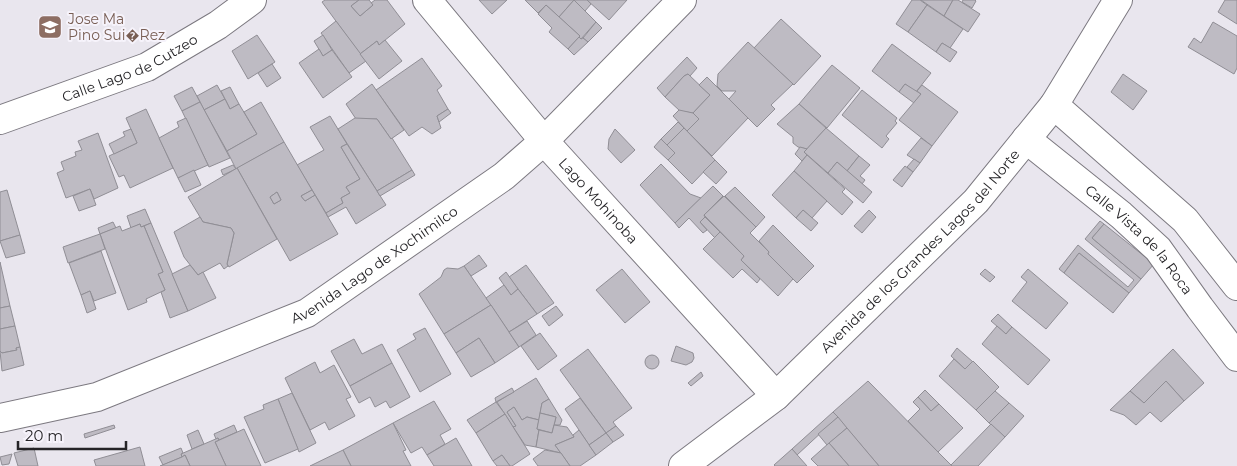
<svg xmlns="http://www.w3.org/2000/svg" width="1237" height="466" viewBox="0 0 1237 466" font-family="Montserrat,sans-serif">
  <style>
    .building { fill: #bebbc3; stroke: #908e95; fill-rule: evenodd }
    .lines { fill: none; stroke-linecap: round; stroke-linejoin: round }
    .street-casing { stroke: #7c7980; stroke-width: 30 }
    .secondary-casing { stroke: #7c7980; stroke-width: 30 }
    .street { stroke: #fff; stroke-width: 28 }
    .secondary { stroke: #fff; stroke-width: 28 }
    .labels { text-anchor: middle; stroke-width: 4; stroke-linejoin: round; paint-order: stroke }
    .education-label { font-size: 14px; fill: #785e54; stroke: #f6f3fb; text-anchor: start }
    .street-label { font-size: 14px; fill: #252427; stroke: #f6f3fb }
  </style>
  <rect width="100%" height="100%" fill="#e9e6ee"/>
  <g class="building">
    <path d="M325,0h34l-8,6 9,10 13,-11 -2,-2 4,-3h12l18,24 -26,21 -2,-4 -17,13 -38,-52z"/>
    <path d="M359,0h10l4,5 -13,11 -9,-10z"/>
    <path d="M479,0h28l-15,14z"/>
    <path d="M525,0h49l-15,17 -13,-12 -8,8z"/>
    <path d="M574,0h13l4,4 -6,7z"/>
    <path d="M574,0l22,22 -15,17 -2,-2 1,-1 -21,-19z"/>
    <path d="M587,0h40l-18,20z"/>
    <path d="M912,0h8l7,5 -19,27 -12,-8z"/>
    <path d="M921,0h32l-9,16z"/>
    <path d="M953,0h5l22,14 -12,18 -24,-16z"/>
    <path d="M963,0h12l1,1 -4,7 -10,-6z"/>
    <path d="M1225,0h12v24l-19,-12z"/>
    <path d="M546,5l34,31 -12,13 -19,-17 3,-4 -14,-14z"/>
    <path d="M927,5l36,24 -13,19 -8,-5 -6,9 -28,-20z"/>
    <path d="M781,19l40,37 -27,29 -40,-37z"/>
    <path d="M336,21l30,40 -17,12 -28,-40z"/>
    <path d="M596,22l6,6 -14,14 -5,-4z"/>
    <path d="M1213,22l24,14v32l-3,6 -46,-27 6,-9 7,5z"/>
    <path d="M257,35l18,27 -27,17 -16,-28z"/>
    <path d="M323,35l9,15 -9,6 -9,-15z"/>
    <path d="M579,37l2,2 2,-1 5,4 -14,13 -6,-6z"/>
    <path d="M385,40l17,21 -23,18 -19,-25 17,-13 2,4z"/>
    <path d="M748,42l45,42 -22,21 4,4 -18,18 -28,-28 7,-8h-14l-5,-5 1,-12z"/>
    <path d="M942,43l15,9 -7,10 -14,-10z"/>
    <path d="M892,44l39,29 -15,19 -11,-8 -6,8 -27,-21z"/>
    <path d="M319,49l4,7 9,-6 20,27 -29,21 -24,-35z"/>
    <path d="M687,57l10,11 -7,8 -2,-2 -4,2 -19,21 -8,-9z"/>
    <path d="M422,58l20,28 -5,4 11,19 -11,7 4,12 -9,6 -10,-7 -13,9 -33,-46z"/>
    <path d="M272,64l9,14 -14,9 -9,-14z"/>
    <path d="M832,65l28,23 -33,40 -28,-24z"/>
    <path d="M688,74l22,21 -17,18 -13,-2 -15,-14 19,-21z"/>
    <path d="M1123,74l24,17 -14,19 -22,-18z"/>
    <path d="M707,77l41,41 -36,38 -25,-25 12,-12 -6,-6 17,-18 -11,-10z"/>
    <path d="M372,84l32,46 -13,9 -14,-20h-21l-10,-15z"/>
    <path d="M905,84l16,10 -7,9 -15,-11z"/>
    <path d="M217,85l8,14 -21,11 -7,-14z"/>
    <path d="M922,85l36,27 -26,34 -33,-26 22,-26 -4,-3z"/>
    <path d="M192,87l8,15 -18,9 -8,-15z"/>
    <path d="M230,87l9,17 -9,5 -9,-18z"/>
    <path d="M862,90l35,28 -2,3 2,2 -11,13 3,3 -7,9 -40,-33z"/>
    <path d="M225,99l5,10 9,-5 18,30 -30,17 -23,-41z"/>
    <path d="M200,102l30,56 -21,9 -27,-56z"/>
    <path d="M261,102l23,40 -48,27 -9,-18 30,-17 -13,-22z"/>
    <path d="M799,104l27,24 -19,21 -9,-2 -5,-4v-6l-16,-13z"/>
    <path d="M146,109l27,59 -43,20 -6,-13 -5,2 -10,-21 28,-13 -11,-25z"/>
    <path d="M448,109l3,4 -12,9 -2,-6z"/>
    <path d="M679,110l14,3 6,6 -12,12 -14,-15z"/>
    <path d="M330,116l17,28 -6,3 19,32 -14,8 4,6 -9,5 2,5 -17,10 -29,-48 27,-15 -14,-23z"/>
    <path d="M186,118l22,47 -30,13 -19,-40 20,-11 -2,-5z"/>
    <path d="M355,118l22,1 14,20 1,-1 20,32 -35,21 -39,-62z"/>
    <path d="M678,122l6,6 -17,17 -6,-6z"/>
    <path d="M684,128l31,32 -23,24 -24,-24 7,-7 -8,-8z"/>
    <path d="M826,128l33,28 -12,15 -10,-9 -9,11 -24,-21z"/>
    <path d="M131,129l6,14 -23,11 -5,-10 16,-8 -2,-4z"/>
    <path d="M615,129l20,21 -14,13 -13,-14 1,-10z"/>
    <path d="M98,133l20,55 -24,11 -4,-10 -24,9 -9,-25 7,-3 -3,-8 15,-6 -1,-4 7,-2 -4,-9z"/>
    <path d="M921,138l11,8 -12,17 -13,-8z"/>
    <path d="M661,139l14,14 -7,7 -14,-13z"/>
    <path d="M284,142l28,48 -11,6 4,5 10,-6 23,39 -48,27 -53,-93zM277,192l4,8 -7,4 -4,-7z"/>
    <path d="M347,144l39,61 -30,19 -10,-17 -18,10 -2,-4 17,-10 -2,-5 9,-5 -4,-6 14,-8 -19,-32z"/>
    <path d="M800,147l7,2 -3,3 3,3 -5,6 -7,-7z"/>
    <path d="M807,155l38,34 -3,3 11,10 -11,13 -48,-44z"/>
    <path d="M859,156l11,9 -10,11 5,4 -3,4 -15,-13z"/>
    <path d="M914,159l6,4 -7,9 -6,-5z"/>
    <path d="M715,160l12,12 -11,12 -13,-12z"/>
    <path d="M837,162l35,30 -9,11 -35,-30z"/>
    <path d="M661,164l29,30 11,4 -26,25 -35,-38z"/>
    <path d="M233,165l3,4 -13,6 -2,-5z"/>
    <path d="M905,166l8,6 -11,15 -9,-7z"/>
    <path d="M237,168l40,71 -48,28 -2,-3 7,-31 -3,-5 -28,-6 -15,-25z"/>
    <path d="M194,170l7,15 -16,7 -7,-14z"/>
    <path d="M412,170l3,5 -35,21 -3,-5z"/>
    <path d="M794,171l33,30 -15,17 -9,-8 -7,8 -24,-23z"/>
    <path d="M713,186l10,10 -19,19 1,2 -5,5 7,8 -4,3 -14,-15 -10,10 -4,-5z"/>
    <path d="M735,187l30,30 -9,10 -31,-31z"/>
    <path d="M90,189l6,16 -17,6 -6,-15z"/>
    <path d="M7,190l13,45 -20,6v-49z"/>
    <path d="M312,190l3,5 -10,6 -4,-5z"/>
    <path d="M277,192l4,8 -7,4 -4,-7z"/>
    <path d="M724,196l32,31 -6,6 19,19 -1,2 25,25 -15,17 -37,-36 3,-4 -40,-41z"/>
    <path d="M145,209l6,14 -10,4 -1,-3 -9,4 -4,-12z"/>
    <path d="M803,210l15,13 -7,8 -15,-13z"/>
    <path d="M869,210l7,7 -14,16 -8,-7z"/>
    <path d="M200,217l3,5 28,6 3,5 -7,31 1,2 -4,3 -4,-6 -22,12 -14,-18 -10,-25z"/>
    <path d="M705,217l15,15 -5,6 -15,-16z"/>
    <path d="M1100,221l4,3 -12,14 49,41 -12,14 -50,-40 -15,20 -5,-4 19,-24 50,42 6,-7 -49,-41z"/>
    <path d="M113,222l3,6 -16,6 -2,-6z"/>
    <path d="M151,223l37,88 -18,7 -9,-26 4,-2 -7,-16 5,-2 -19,-46z"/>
    <path d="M140,224l1,3 3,-1 19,46 -5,2 7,16 -19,9 1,3 -19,8 -28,-76 20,-8 2,5z"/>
    <path d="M1104,224l50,40 -13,15 -49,-41z"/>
    <path d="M773,225l41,41 -17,17 -29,-29 1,-2 -10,-11z"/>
    <path d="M720,232l24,24 -3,4 19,19 -3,4 -15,-14 -9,9 -30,-29z"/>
    <path d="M100,234l5,15 -37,14 -5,-16z"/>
    <path d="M20,235l5,18 -19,5 -6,-17z"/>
    <path d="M101,251l15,42 -22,8 -4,-10 -9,4 -12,-32z"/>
    <path d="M1079,253l50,40 -16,20 -49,-40z"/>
    <path d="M479,255l8,11 -16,10 -7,-10z"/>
    <path d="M0,262l10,44 -10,2z"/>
    <path d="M190,265l8,10 5,-3 13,26 -28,13 -16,-37z"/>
    <path d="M526,265l28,38 -17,11 -28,-37z"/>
    <path d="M464,266l27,39 -47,29 -25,-40 22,-17 3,-7 3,-2 11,1z"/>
    <path d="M622,269l28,33 -25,21 -29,-33z"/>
    <path d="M985,269l10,8 -5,5 -10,-8z"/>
    <path d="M1028,269l40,34 -22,26 -34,-28 15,-19 -6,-5z"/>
    <path d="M506,272l12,17 -7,6 -12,-17z"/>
    <path d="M504,285l7,10 7,-6 19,25 -28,18 -23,-34z"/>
    <path d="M90,291l6,18 -9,4 -6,-18z"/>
    <path d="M491,305l28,42 -24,16 -16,-25 -23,15 -12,-19z"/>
    <path d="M10,306l5,20 -15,3v-21z"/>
    <path d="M556,306l7,9 -14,11 -7,-10z"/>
    <path d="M998,314l14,13 -6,7 -15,-13z"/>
    <path d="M527,321l9,14 -17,12 -10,-15z"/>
    <path d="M15,326l5,21 -4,1 1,2 -15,3 -2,-2v-22z"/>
    <path d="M997,326l9,8 6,-7 38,33 -22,25 -46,-41z"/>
    <path d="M425,328l26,46 -31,18 -23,-42 19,-11 -3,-5z"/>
    <path d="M540,333l17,23 -19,14 -17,-24z"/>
    <path d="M479,338l16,25 -24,14 -15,-24z"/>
    <path d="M354,339l8,15 20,-10 10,19 -42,23 -19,-35z"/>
    <path d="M676,346l17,7 1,5 -2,4 -6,3 -15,-4z"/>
    <path d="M20,347l4,18 -22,6 -2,-20 2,2 15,-3 -1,-2z"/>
    <path d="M957,348l16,14 -8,7 -14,-13z"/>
    <path d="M588,349l44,59 -19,14 3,4 -10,7 -46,-63z"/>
    <path d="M1173,349l31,34 -20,18 -18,-20 -22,22 -14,-12z"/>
    <circle cx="652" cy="362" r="7"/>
    <path d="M954,359l11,10 8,-8 26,26 -23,23 -37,-34z"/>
    <path d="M315,362l5,11 14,-8 17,32 -5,2 9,17 -26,14 -4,-8 -15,8 -25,-52z"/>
    <path d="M392,363l18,34 -20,11 -4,-7 -11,6 -5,-10 -11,6 -9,-17z"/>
    <path d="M701,372l2,4 -12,10 -3,-3z"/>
    <path d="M536,378l13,21 -7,4 -3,17 -12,-3 -5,3 -8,-13 -7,5 9,14 -3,1 -16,-25z"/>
    <path d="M868,381l70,71 14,14h-73l-46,-54z"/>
    <path d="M1166,381l18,20 -23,21 -11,-10 -14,13 -12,-10 -14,-5 20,-19 14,12z"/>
    <path d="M512,388l2,4 -18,10 -1,-4z"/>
    <path d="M925,390l14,14 -8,7 -13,-14z"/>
    <path d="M995,391l14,12 -20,20 -13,-13z"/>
    <path d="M292,393l24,50 -17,9 -21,-53z"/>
    <path d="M918,397l13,14 8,-7 24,24 -25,24 -30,-31 12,-12 -7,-7z"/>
    <path d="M580,398l26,35 -17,12 -24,-36z"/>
    <path d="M278,399l20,50 -33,14 -21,-46 20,-8 -1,-4z"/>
    <path d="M549,399l13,21 -2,5h-6l2,-8 -16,-4 2,-10z"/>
    <path d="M434,401l17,28 -11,6 5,9 -18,11 -5,-8 -11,6 -18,-30z"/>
    <path d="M496,402l9,12 -29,19 -9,-13z"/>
    <path d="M1009,403l15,13 -19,21 -16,-14z"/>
    <path d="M514,407l8,13 5,-3 12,3 -2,9 2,1 -3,17 -11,-2 -12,-18 3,-1 -9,-14z"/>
    <path d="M833,412l5,5 -41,38 -5,-6z"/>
    <path d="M540,413l16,4 -4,16 -15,-4z"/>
    <path d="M505,414l25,40 -18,12h-2l-8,-11 -9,6 -17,-28z"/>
    <path d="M838,417l9,11 -20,17 -9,-11z"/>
    <path d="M393,423l13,27 -3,1 8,15h-60l-8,-16z"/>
    <path d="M991,424l14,13 -27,29h-26l-1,-1z"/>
    <path d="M114,425l1,3 -30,10 -1,-4z"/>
    <path d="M234,425l3,7 -18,8 -1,-2 -2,1 -2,-5z"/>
    <path d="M554,425l13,2 7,10 -19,8 6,8 -25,-6 3,-17 13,3z"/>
    <path d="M616,426l8,9 -11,7 -7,-9z"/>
    <path d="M847,428l32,38h-30l-20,-23z"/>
    <path d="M244,429l17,37h-35l-11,-24z"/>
    <path d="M198,430l6,14 -12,5 -5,-14z"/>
    <path d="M579,430l17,25 -16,11h-10l-15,-21 19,-8 -1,-2z"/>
    <path d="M606,433l7,9 -17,13 -7,-10z"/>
    <path d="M218,438l1,2 -4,2 11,24h-36l-5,-11 -3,2 -1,-3z"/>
    <path d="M456,438l16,28h-38l-7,-11z"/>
    <path d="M829,443l20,23h-31l-7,-7z"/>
    <path d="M140,447l5,19h-49l-2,-6z"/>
    <path d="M34,448l4,18h-20l-4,-13z"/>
    <path d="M181,448l2,5 -2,1 1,3 -19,8 -4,-8z"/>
    <path d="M792,449l15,17h-32l-1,-1z"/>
    <path d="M343,450l8,16h-41z"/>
    <path d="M545,450l16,3 9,13h-32l-5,-7z"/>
    <path d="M12,454l-3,10 -7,1 -2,-8z"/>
    <path d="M185,455l5,11h-30l22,-9z"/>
    <path d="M502,455l8,11h-13l-4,-5z"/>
  </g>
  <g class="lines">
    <defs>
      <g id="street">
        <path id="s1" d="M427,0l117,141 232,255"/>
        <path id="s2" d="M0,120l147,-53 71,-42 34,-25"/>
        <path id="s3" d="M0,418l97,-21 210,-84 197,-137 40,-35 138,-141"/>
      </g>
      <g id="secondary">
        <path d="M1054,105l131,115 52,66"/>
        <path id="s4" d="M1026,139l95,76 37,34 42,59 37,49"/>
        <path id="s5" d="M683,466l93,-70 200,-195 78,-96 64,-105"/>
      </g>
    </defs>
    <use href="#street" class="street-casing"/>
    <use href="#secondary" class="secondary-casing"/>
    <use href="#street" class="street"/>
    <use href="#secondary" class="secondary"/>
  </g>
  <defs>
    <symbol id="school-square" viewBox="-11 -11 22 22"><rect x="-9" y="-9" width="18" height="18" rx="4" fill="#8d6e63" stroke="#f6f3fb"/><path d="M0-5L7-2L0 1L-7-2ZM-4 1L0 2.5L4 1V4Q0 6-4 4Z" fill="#fff"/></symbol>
  </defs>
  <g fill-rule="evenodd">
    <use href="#school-square" x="36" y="13" width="28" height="28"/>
  </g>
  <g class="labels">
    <g class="education-label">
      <text x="68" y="24">Jose Ma<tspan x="68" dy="16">Pino Sui�Rez</tspan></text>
    </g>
    <g class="street-label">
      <text dy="5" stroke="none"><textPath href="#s2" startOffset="140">Calle Lago de Cutzeo</textPath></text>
      <text dy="5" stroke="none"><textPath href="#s1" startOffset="264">Lago Mohinoba</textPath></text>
      <text dy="5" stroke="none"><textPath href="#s4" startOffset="152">Calle Vista de la Roca</textPath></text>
      <text dy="5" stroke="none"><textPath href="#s5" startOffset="321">Avenida de los Grandes Lagos del Norte</textPath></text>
      <text dy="5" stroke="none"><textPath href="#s3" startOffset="408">Avenida Lago de Xochimilco</textPath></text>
    </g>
  </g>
  <path d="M18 441v8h108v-8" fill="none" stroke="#252427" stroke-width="2.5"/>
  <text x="25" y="441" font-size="15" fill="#252427" stroke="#f6f3fb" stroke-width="4" paint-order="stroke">20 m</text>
</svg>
